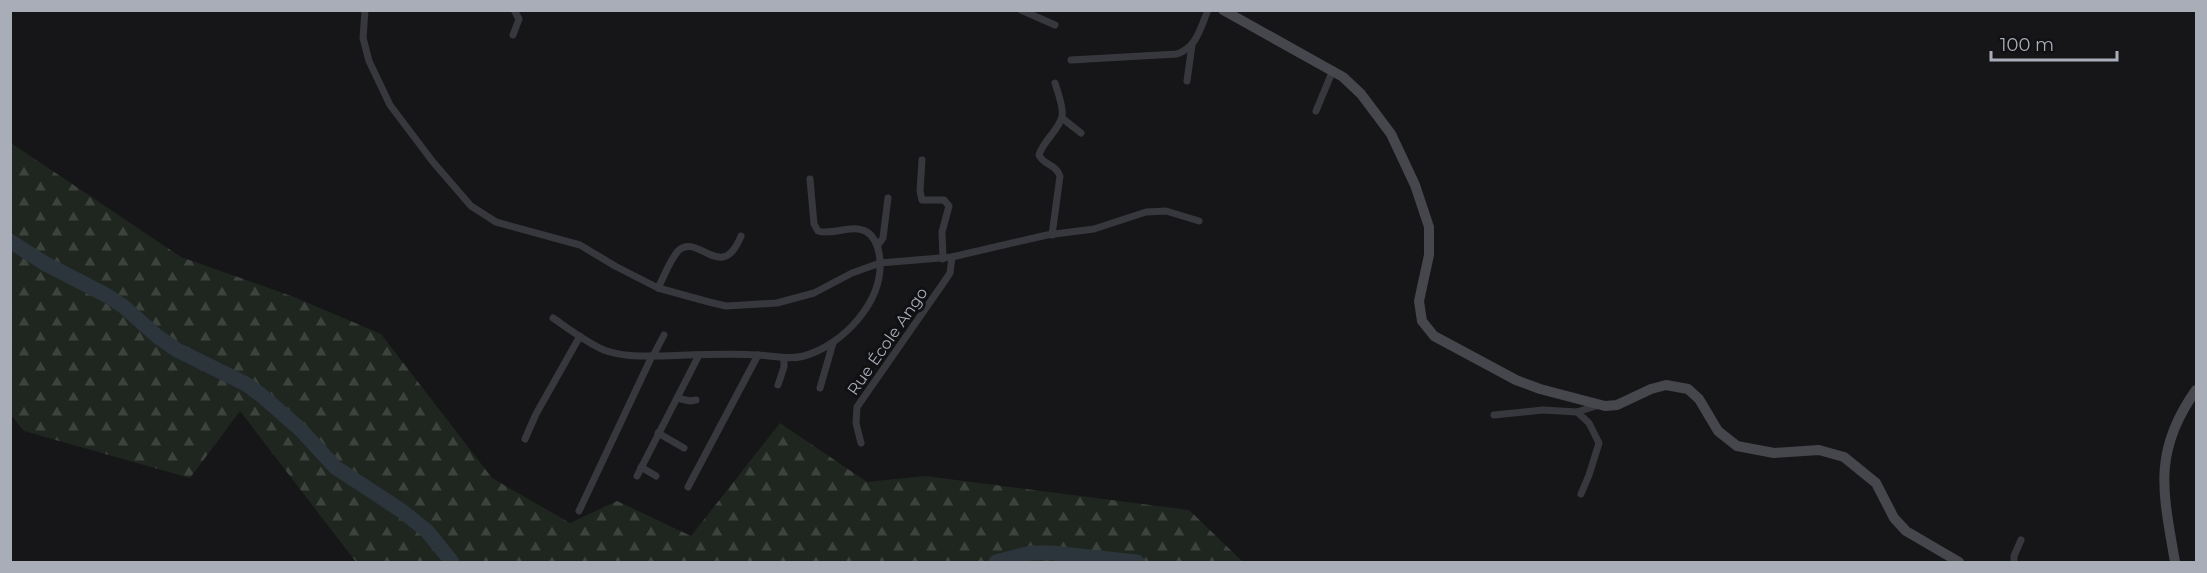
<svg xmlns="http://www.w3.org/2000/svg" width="2207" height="573" viewBox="0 0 2207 573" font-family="Montserrat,sans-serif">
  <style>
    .forest { fill: url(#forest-firs) }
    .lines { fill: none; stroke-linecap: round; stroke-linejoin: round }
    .river { stroke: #2c353c; stroke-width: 15 }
    .street { stroke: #37383d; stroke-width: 7 }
    .secondary { stroke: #45474d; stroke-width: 10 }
    .labels { text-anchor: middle; stroke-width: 6; stroke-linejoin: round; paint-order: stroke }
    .street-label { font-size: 16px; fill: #a8adb8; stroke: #111113 }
  </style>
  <defs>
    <pattern id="forest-firs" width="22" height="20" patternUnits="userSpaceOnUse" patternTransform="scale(1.5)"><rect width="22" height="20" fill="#1e261f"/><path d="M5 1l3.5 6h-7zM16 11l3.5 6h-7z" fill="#3c433d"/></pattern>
  </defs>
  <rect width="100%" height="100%" fill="#161618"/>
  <path class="forest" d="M11,143l170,114 113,40 87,37 111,144 78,45 47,-22 74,35 89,-113 87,59 58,-6 264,34 54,52h-887l-116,-151 -50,67 -166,-47 -13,-16z"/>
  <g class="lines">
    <g class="river">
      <path d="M10,241l34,22 62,32 17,11 35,31 19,13 69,34 15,11 39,34 35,38 67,44 25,20 25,31"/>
      <path d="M996,562l35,-9h21l85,9"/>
    </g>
    <g class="street">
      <path d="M365,10l-2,28 6,23 21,44 43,57 38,44 25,16 84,23 35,21 43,22 51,14 17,4 51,-3 37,-10 38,-20 28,-10 72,-6 95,-22 47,-6 52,-17 20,-1 33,10"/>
      <path d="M1021,10l34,15"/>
      <path d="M513,35l6,-16 -5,-9"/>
      <path d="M1071,60l106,-6c20,-7 23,-25 31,-44"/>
      <path d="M1187,81l5,-36"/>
      <path d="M1316,111l17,-41"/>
      <path d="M1062,118l19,15"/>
      <path d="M922,160l-2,31 2,9h22l5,6 -7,26 1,27"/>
      <path d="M1052,235l8,-59c-4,-12 -17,-11 -21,-21 4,-14 19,-24 23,-38 2,-9 -4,-24 -7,-34"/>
      <path d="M878,245l5,-7 5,-40"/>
      <path d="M658,288c6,-11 12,-29 21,-38 19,-17 43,34 62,-14"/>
      <path d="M553,318c16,11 33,24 51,32 18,7 40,6 58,6 32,-1 65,-3 96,-1 16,1 31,5 46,1 39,-11 79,-54 76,-96 -1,-11 -4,-22 -13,-28 -15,-9 -34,4 -49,-1l-4,-7 -4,-45"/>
      <path d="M653,356l11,-21"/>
      <path d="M778,385l6,-18v-9"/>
      <path d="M820,388l13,-45"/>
      <path d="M677,398l13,3 6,-1"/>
      <path d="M1577,412l12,11 10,20 -10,32 -8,19"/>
      <path d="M1494,415l49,-5 34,2 22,-7"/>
      <path d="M658,433l26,15"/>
      <path d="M525,439l11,-25 44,-78"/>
      <path d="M861,443l-5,-20 1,-16 87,-125 6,-9 2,-16"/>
      <path d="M641,467l15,9"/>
      <path d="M637,476l62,-121"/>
      <path d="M688,487l70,-132"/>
      <path d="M579,511l73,-155"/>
      <path d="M2014,562v-6l7,-16"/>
    </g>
    <g class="secondary">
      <path d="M1223,10l120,67 18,17 30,40 24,51 14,42v28l-10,46 3,20 12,15 82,44 24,9 65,17 12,-1 34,-16 15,-4 22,4 11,10 19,32 19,15 37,7 45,-3 25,7 32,26 18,35 12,13 53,31"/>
      <path d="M2175,562c-12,-70 -23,-110 21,-172"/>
    </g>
  </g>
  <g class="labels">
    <g class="street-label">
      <text transform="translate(887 341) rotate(-55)" y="6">Rue École Ango</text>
    </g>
  </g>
  <rect width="2207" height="573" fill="none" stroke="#a8adb8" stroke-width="24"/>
  <path d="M1991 51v9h126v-9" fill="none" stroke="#a8adb8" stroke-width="3"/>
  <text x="2000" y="51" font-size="18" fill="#a8adb8" stroke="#111113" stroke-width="4.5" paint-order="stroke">100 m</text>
</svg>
